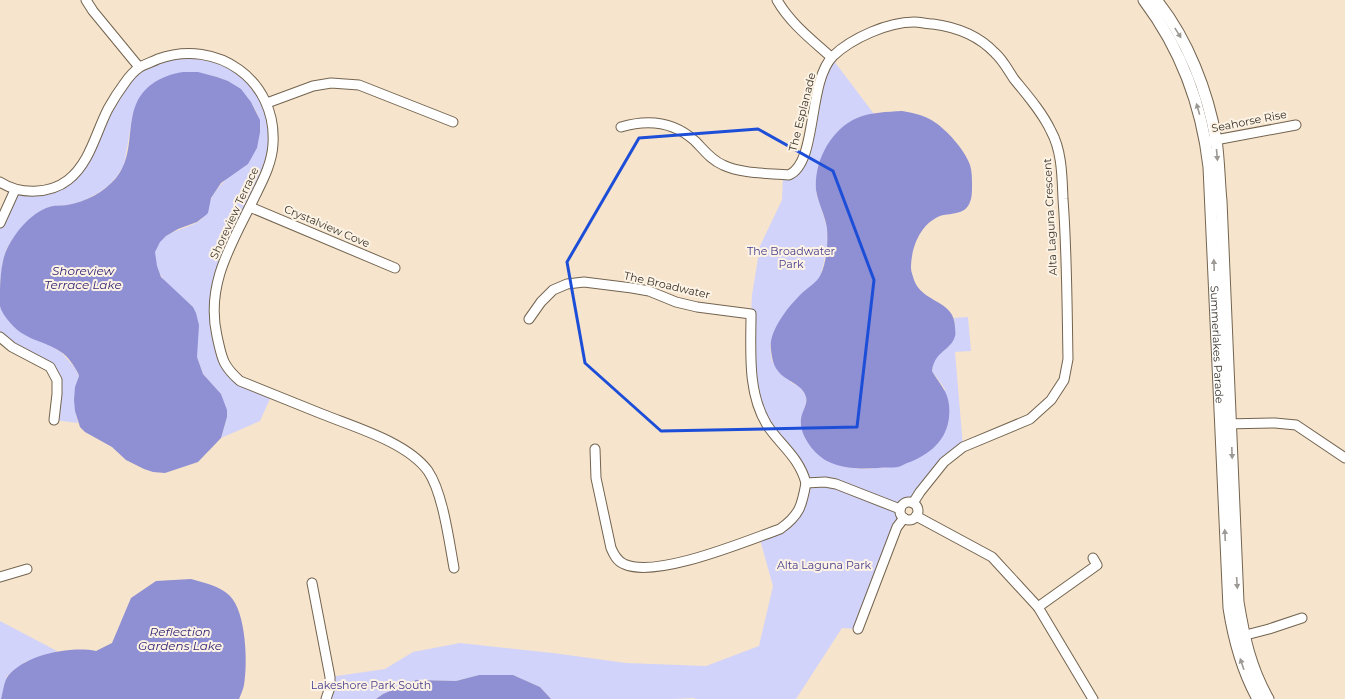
<svg xmlns="http://www.w3.org/2000/svg" width="1345" height="699" viewBox="0 0 1345 699" font-family="Montserrat,sans-serif">
  <style>
    .green { fill: #d2d3fa }
    .water { fill: #8f8fd3 }
    .lines { fill: none; stroke-linecap: round; stroke-linejoin: round }
    .minor-casing { stroke: #73644f; stroke-width: 11 }
    .tertiary-casing { stroke: #73644f; stroke-width: 13 }
    .minor { stroke: #fff; stroke-width: 9 }
    .tertiary { stroke: #fff; stroke-width: 11 }
    .oneway { fill: #9c9894 }
    .marked { fill: none; stroke: #1d4ed8; stroke-width: 3; stroke-linejoin: round }
    .labels { text-anchor: middle; stroke-width: 4; stroke-linejoin: round; paint-order: stroke }
    .street-label { font-size: 11px; fill: #393229; stroke: #fdf3e5 }
    .park-label { font-size: 11px; fill: #453d8e; stroke: #fdf3e5 }
    .water-label { font-size: 12px; font-style: italic; fill: #332777; stroke: #fdf3e5 }
  </style>
  <rect width="100%" height="100%" fill="#f6e4cd"/>
  <g class="green">
    <path d="M189,53l46,14 32,36 6,47 -48,107 -11,47 15,67 43,23 -12,27 -39,17 6,-21 -6,-23 -18,-20 -6,-17 -4,-50c-15,-14 -41,-30 -38,-55 4,-20 29,-22 43,-30 13,-9 8,-14 14,-25 5,-9 11,-14 17,-21 9,-10 15,-22 23,-33 2,-3 7,-8 8,-12 1,-8 -1,-14 -4,-20 -15,-31 -42,-38 -73,-39l-50,41 -9,52 -7,11 -8,9 -11,8 -15,8 -15,4 -20,2 -34,30 -7,11 -4,12 -3,22v-59l15,-33h29l33,-19 31,-62 31,-42z"/>
    <path d="M831,57l43,57 -17,4 -41,74 11,35v18l-3,17 -4,15 -46,55 -4,15 2,14 20,22 8,4 6,9v7l-5,17 4,18 40,29 20,2 33,-3 47,-77 -13,-18 1,-8 4,-7 11,-9 7,-22 -1,-7 14,-1 3,34 -16,1 8,95 -54,55c-7,1 -11,7 -7,14l-44,113 -16,-1 -46,71h-100l-3,-1 -18,1h-124l-11,-12 -27,-12h-34l-23,6 -40,-1 -33,14 -7,5h-50l4,-22 55,-8 28,-17 47,-9 93,10 73,10 80,3 53,-20 14,-60 -14,-50 31,-15 16,-38 -49,-82 -6,-87 1,-19 8,-49 22,-46 1,-25 16,-8 19,-80z"/>
    <path d="M0,306l5,10 57,37 13,15 4,8c-6,16 -5,31 -1,47l-24,-3 3,-26 -7,-28 -50,-29z"/>
    <path d="M0,621l57,30 -32,11 -18,14 -6,23h-1z"/>
  </g>
  <g class="water">
    <path d="M183,72h15l19,5 11,4 13,8 10,13 9,18v12l-3,16 -9,16 -27,19 -10,15 -3,15 -2,2 -9,7 -19,7 -12,7 -6,6 -5,10 2,14 4,11 32,30 3,6 3,12 -2,32 6,17 18,20 6,16v7l-6,21 -23,24 -33,11 -12,-1 -9,-3 -18,-9 -14,-13 -27,-15 -5,-5 -5,-16 -1,-11 1,-13 4,-11 -1,-3c-4,-7 -10,-17 -17,-21 -21,-14 -36,-10 -54,-33 -2,-3 -6,-8 -7,-13 0,-4 0,-10 0,-15 0,-10 1,-21 3,-30 4,-20 26,-48 46,-54 5,-2 12,-1 18,-2 19,-3 37,-13 49,-27 24,-29 3,-70 36,-94 10,-7 19,-10 31,-12z"/>
    <path d="M902,111c11,2 22,4 31,10 13,8 32,29 37,44 2,6 2,14 2,21 0,7 0,14 -4,20 -6,9 -19,7 -28,10 -20,8 -29,32 -29,52 0,4 2,8 3,12 8,23 41,20 41,47 0,3 1,7 0,9 -4,15 -20,14 -23,35 6,11 16,20 17,34 3,29 -14,47 -39,57 -4,1 -8,4 -12,5 -6,1 -13,0 -20,1 -17,1 -35,1 -51,-7 -13,-7 -28,-26 -26,-42 1,-8 7,-15 5,-22 -3,-13 -21,-16 -28,-26 -5,-6 -6,-14 -7,-21 -3,-19 18,-44 30,-56 6,-6 15,-11 19,-18 7,-14 8,-33 7,-48 -2,-13 -9,-25 -11,-38 -2,-28 14,-60 41,-72 14,-6 30,-6 45,-7z"/>
    <path d="M191,579c14,4 29,7 39,17 16,16 18,67 14,89 -1,5 -3,9 -5,14h-238c2,-7 3,-18 7,-23 18,-22 63,-30 88,-25l16,-8 19,-45 25,-17z"/>
    <path d="M479,675h34l27,12 11,12h-175l7,-5 33,-14 40,1z"/>
  </g>
  <g class="lines">
    <defs>
      <g id="minor">
        <path d="M86,0l7,11 46,56"/>
        <path d="M777,0c13,23 35,40 54,57"/>
        <path d="M267,103l46,-17 18,-3 28,2 94,37"/>
        <path d="M621,127c27,-8 52,-6 74,14 9,9 16,19 28,24 19,9 45,8 66,10 29,-13 18,-93 44,-119 19,-18 55,-34 81,-34 6,0 13,2 19,2 23,3 46,12 62,29 8,7 13,17 19,26 13,16 28,33 37,52 11,20 11,45 12,68 4,53 4,107 5,160l-4,21 -13,20 -21,19 -67,28 -19,15 -24,30 -7,11"/>
        <path d="M1210,141l86,-16"/>
        <path d="M0,182c20,13 50,12 68,-2 22,-17 28,-48 40,-71 5,-9 10,-17 16,-25 4,-6 10,-13 16,-17 5,-3 12,-5 18,-8 59,-21 119,21 115,85 -1,19 -10,36 -18,52 -22,46 -50,87 -38,140 5,22 5,29 23,45 27,11 54,22 82,33 32,13 85,28 106,57 15,22 21,70 26,97"/>
        <path d="M250,207l145,61"/>
        <path d="M0,223l15,-33"/>
        <path d="M529,319l12,-17 12,-12 14,-6 17,-2 48,6 17,3 27,11 21,5 54,7c0,37 -4,78 16,111 14,21 32,32 39,58l19,-1 11,2 64,25"/>
        <path d="M0,337l12,10 38,20 7,13v14l-3,26"/>
        <path d="M1224,424l51,-1 21,2 49,33"/>
        <path d="M595,449l1,29 15,70c3,7 6,13 13,16 32,15 122,-23 156,-35 20,-14 22,-24 26,-46"/>
        <circle cx="909" cy="511" r="9"/>
        <path d="M916,516l76,41 46,50 55,92"/>
        <path d="M0,577l27,-8"/>
        <path d="M312,583l18,94v10l-4,12"/>
        <path d="M1038,607l59,-42 -4,-7"/>
        <path d="M858,629l39,-102 7,-9"/>
        <path d="M1238,637l31,-8 33,-11"/>
      </g>
      <g id="tertiary">
        <path id="s1" d="M1144,0c37,49 58,106 65,167l20,441c5,32 13,62 29,91"/>
        <path d="M1156,0c31,38 52,92 60,140 3,20 3,41 5,61l17,401c6,36 12,65 30,97"/>
      </g>
    </defs>
    <use href="#minor" class="minor-casing"/>
    <use href="#tertiary" class="tertiary-casing"/>
    <use href="#minor" class="minor"/>
    <use href="#tertiary" class="tertiary"/>
  </g>
  <defs><path id="oneway-solid" d="M-6-.8H1V-3.2L6.5 0L1 3.2V.8H-6Z"/></defs>
  <g class="oneway">
    <use href="#oneway-solid" transform="translate(1178 33) rotate(58)"/>
    <use href="#oneway-solid" transform="translate(1198 109) rotate(-106)"/>
    <use href="#oneway-solid" transform="translate(1217 155) rotate(85)"/>
    <use href="#oneway-solid" transform="translate(1214 265) rotate(-92)"/>
    <use href="#oneway-solid" transform="translate(1232 453) rotate(88)"/>
    <use href="#oneway-solid" transform="translate(1225 535) rotate(-93)"/>
    <use href="#oneway-solid" transform="translate(1237 583) rotate(86)"/>
    <use href="#oneway-solid" transform="translate(1242 664) rotate(-109)"/>
  </g>
  <path class="marked" d="M758,129l75,42 41,109 -17,147 -196,4 -76,-68 -18,-101 72,-124z"/>
  <g class="labels">
    <g class="street-label">
      <text transform="translate(802 112) rotate(-76)" y="4">The Esplanade</text>
      <text transform="translate(1249 121) rotate(-11)" y="4">Seahorse Rise</text>
      <text transform="translate(234 213) rotate(-65)" y="4">Shoreview Terrace</text>
      <text transform="translate(1050 217) rotate(-93)" y="4">Alta Laguna Crescent</text>
      <text transform="translate(327 226) rotate(23)" y="4">Crystalview Cove</text>
      <text transform="translate(667 285) rotate(13)" y="4">The Broadwater</text>
      <text dy="4" stroke="none"><textPath href="#s1" startOffset="359">Summerlakes Parade</textPath></text>
    </g>
    <g class="park-label">
      <text x="791" y="255">The Broadwater<tspan x="791" dy="13">Park</tspan></text>
      <text x="824" y="569">Alta Laguna Park</text>
      <text x="371" y="689">Lakeshore Park South</text>
    </g>
    <g class="water-label">
      <text x="83" y="275">Shoreview<tspan x="83" dy="14">Terrace Lake</tspan></text>
      <text x="180" y="636">Reflection<tspan x="180" dy="14">Gardens Lake</tspan></text>
    </g>
  </g>
</svg>
